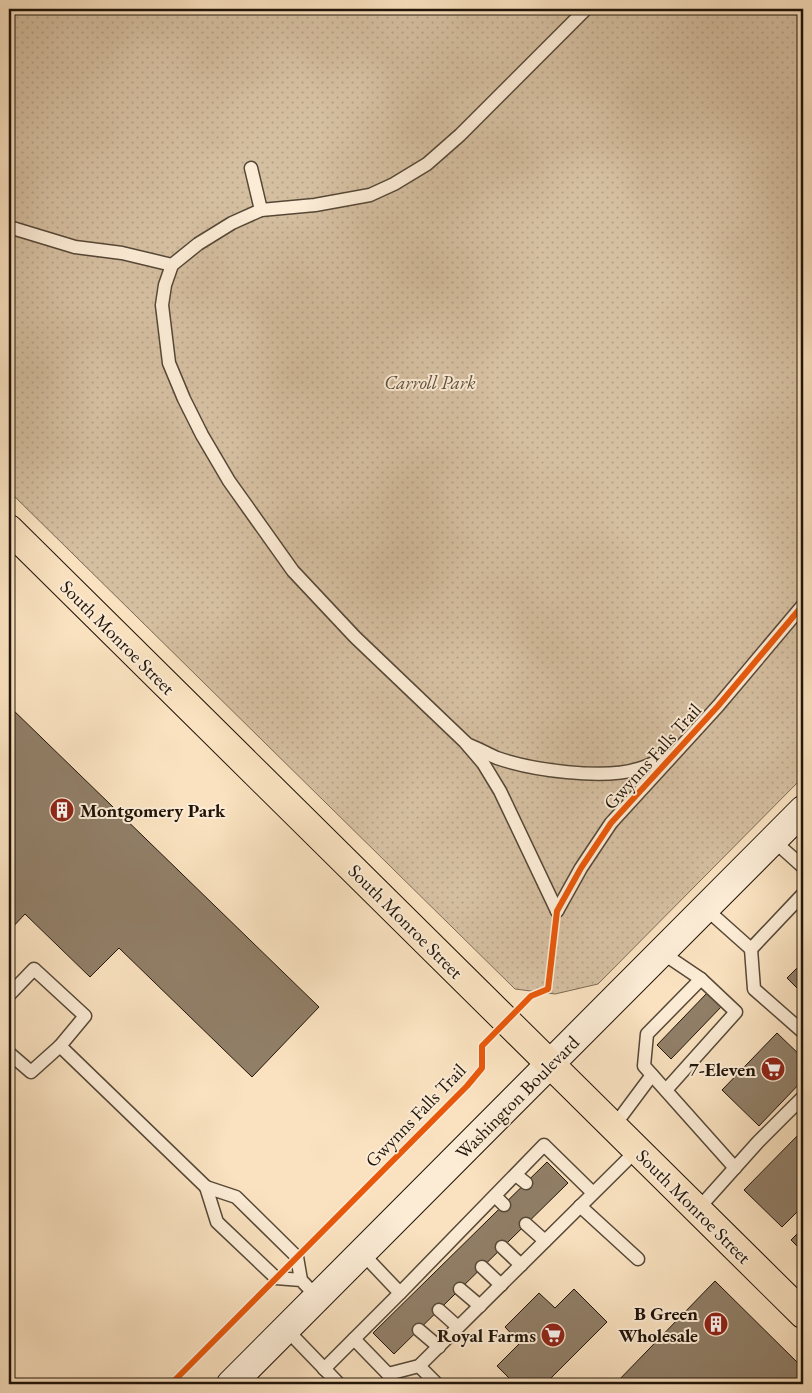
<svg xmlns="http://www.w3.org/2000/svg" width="812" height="1393" viewBox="0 0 812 1393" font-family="'EB Garamond',serif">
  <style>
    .green { fill: url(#green-dots); stroke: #7a6a55 }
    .building { fill: #917f68; stroke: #201409 }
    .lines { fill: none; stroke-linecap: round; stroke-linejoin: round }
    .lane-casing { stroke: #564837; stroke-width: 15 }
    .secondary-casing { stroke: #201409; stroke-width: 30 }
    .primary-casing { stroke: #201409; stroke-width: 30 }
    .lane { stroke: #fcecd6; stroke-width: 12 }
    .secondary { stroke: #fcecd6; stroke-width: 28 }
    .primary { stroke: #fae2c0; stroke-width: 28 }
    .cycleway-casing { stroke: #fcecd6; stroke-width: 9 }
    .cycleway { stroke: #e8590c; stroke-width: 6 }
    .labels { text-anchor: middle; stroke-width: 4; stroke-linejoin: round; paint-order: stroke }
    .park-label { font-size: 19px; font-style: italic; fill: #5f503e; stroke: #fcecd6 }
    .street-label { font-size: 19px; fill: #201409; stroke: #fcecd6 }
    .poi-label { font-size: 19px; font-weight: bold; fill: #201409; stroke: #fcecd6; text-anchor: end }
  </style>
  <defs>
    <pattern id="green-dots" width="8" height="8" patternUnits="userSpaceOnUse" patternTransform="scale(1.25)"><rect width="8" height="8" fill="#d5bfa1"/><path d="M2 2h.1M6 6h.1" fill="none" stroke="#b7a389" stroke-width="1.8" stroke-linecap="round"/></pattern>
  </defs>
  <rect width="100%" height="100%" fill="#fae2c0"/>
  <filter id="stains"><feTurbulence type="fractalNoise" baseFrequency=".004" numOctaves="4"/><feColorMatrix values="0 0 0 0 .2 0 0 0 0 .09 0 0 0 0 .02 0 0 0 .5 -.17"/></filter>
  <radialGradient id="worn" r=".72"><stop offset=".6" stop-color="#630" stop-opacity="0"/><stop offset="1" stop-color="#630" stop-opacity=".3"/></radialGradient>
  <path class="green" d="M9,9h794v768l-205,207 -43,10 -40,-5 -506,-498z"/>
  <g class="building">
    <path d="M9,706l310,301 -67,70 -133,-129 -29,29 -65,-63 -16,17z"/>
    <path d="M803,962v32l-16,-16z"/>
    <path d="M708,992l14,14 -51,53 -14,-14z"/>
    <path d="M777,1033l26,25v22l-44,46 -37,-36z"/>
    <path d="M803,1130v76l-21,21 -38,-37z"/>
    <path d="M547,1162l21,21 -174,171 -21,-21z"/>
    <path d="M803,1228v24l-12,-12z"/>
    <path d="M715,1281l88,87v16h-188z"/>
    <path d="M574,1289l33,33 -62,62h-30l-18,-18 23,-23 -15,-16 34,-34 16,15z"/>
  </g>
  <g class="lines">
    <defs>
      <g id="lane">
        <path d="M251,168l10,42"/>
        <path d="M9,227l66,20 47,6 50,12"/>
        <path d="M469,745c10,4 19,9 28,13 35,12 105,22 141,11 11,-3 21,-9 32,-13"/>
        <path d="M773,840l30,27"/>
        <path d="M705,908l46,41 52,-55"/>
        <path d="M557,911l-57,-120 -17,-28 -18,-21 -110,-105 -62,-66 -64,-90 -27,-46 -18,-36 -15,-36 -7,-58 3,-20 7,-20 26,-21 34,-21 29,-13 54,-5 55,-10 24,-11 33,-20 33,-29 126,-126"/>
        <path d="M557,911l24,-43 30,-45 107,-117 85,-101"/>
        <path d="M751,949l3,40 49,43"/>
        <path d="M661,952l40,27 35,33 -70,78"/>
        <path d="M701,979l-54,55 -3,32 91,102"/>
        <path d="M9,995l25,-26 51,47 -25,30 -29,26 -22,-19"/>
        <path d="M60,1046l146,141"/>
        <path d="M614,1126l38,-51"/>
        <path d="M516,1175l10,8"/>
        <path d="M495,1196l9,9"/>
        <path d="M580,1206l58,53"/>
        <path d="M698,1209l60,-67 45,-45"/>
        <path d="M526,1224l19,17"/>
        <path d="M502,1247l19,18"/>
        <path d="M362,1253l38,40 -46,46 34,35 31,-8 219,-217"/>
        <path d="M482,1267l19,18"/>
        <path d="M301,1280l-25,-2 -59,-56 -11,-35 30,10 61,60 4,23 16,17"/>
        <path d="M460,1289l20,17"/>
        <path d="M400,1293l144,-148 49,48"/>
        <path d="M439,1310l19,17"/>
        <path d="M286,1329l53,55"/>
        <path d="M419,1330l20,17"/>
        <path d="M419,1366l18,18"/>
        <path d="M324,1369l30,-30"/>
      </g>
      <path id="secondary" d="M231,1384l572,-574"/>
      <path id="primary" d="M9,529l794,785"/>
    </defs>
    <use href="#lane" class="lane-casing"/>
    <use href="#secondary" class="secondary-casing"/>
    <use href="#primary" class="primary-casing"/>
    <use href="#lane" class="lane"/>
    <use href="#secondary" class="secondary"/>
    <use href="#primary" class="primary"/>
    <defs>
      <path id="cycleway" d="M171,1384l296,-298 15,-18v-22l49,-50 17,-7 9,-78 24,-43 30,-45 107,-117 85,-101"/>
    </defs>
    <use href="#cycleway" class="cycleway-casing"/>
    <use href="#cycleway" class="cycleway"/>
  </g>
  <defs>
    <symbol id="building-disc" viewBox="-11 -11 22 22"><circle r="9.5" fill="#8f2418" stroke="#fcecd6"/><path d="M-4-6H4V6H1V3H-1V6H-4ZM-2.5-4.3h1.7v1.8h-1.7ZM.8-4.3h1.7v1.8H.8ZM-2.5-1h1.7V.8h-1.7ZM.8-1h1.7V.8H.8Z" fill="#fff"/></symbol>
    <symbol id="supermarket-disc" viewBox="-11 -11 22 22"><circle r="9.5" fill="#8f2418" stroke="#fcecd6"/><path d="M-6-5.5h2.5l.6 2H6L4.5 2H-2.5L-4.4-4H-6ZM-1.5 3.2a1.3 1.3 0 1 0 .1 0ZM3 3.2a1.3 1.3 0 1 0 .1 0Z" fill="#fff"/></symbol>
  </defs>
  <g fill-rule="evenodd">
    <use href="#building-disc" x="48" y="796" width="28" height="28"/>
    <use href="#supermarket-disc" x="759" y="1055" width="28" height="28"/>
    <use href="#building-disc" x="702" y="1310" width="28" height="28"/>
    <use href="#supermarket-disc" x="539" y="1321" width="28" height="28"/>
  </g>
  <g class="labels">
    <g class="park-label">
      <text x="430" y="389">Carroll Park</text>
    </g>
    <g class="street-label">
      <text transform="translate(118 637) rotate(45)" y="7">South Monroe Street</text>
      <text transform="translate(652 756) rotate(-48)" y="7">Gwynns Falls Trail</text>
      <text transform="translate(406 921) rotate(45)" y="7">South Monroe Street</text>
      <text transform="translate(517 1097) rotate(-45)" y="7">Washington Boulevard</text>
      <text transform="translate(415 1115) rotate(-46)" y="7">Gwynns Falls Trail</text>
      <text transform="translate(694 1206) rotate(45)" y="7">South Monroe Street</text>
    </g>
    <g class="poi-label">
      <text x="80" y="817" text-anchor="start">Montgomery Park</text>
      <text x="756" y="1076">7-Eleven</text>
      <text x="698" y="1320">B Green<tspan x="698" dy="22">Wholesale</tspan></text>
      <text x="536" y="1342">Royal Farms</text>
    </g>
  </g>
  <rect width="812" height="1393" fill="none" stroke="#fae2c0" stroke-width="30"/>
  <rect x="10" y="10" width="792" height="1373" fill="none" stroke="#201409" stroke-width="2.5"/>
  <rect x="15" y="15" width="782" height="1363" fill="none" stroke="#201409"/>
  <rect width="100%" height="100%" filter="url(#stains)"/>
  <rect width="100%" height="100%" fill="url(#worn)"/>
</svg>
